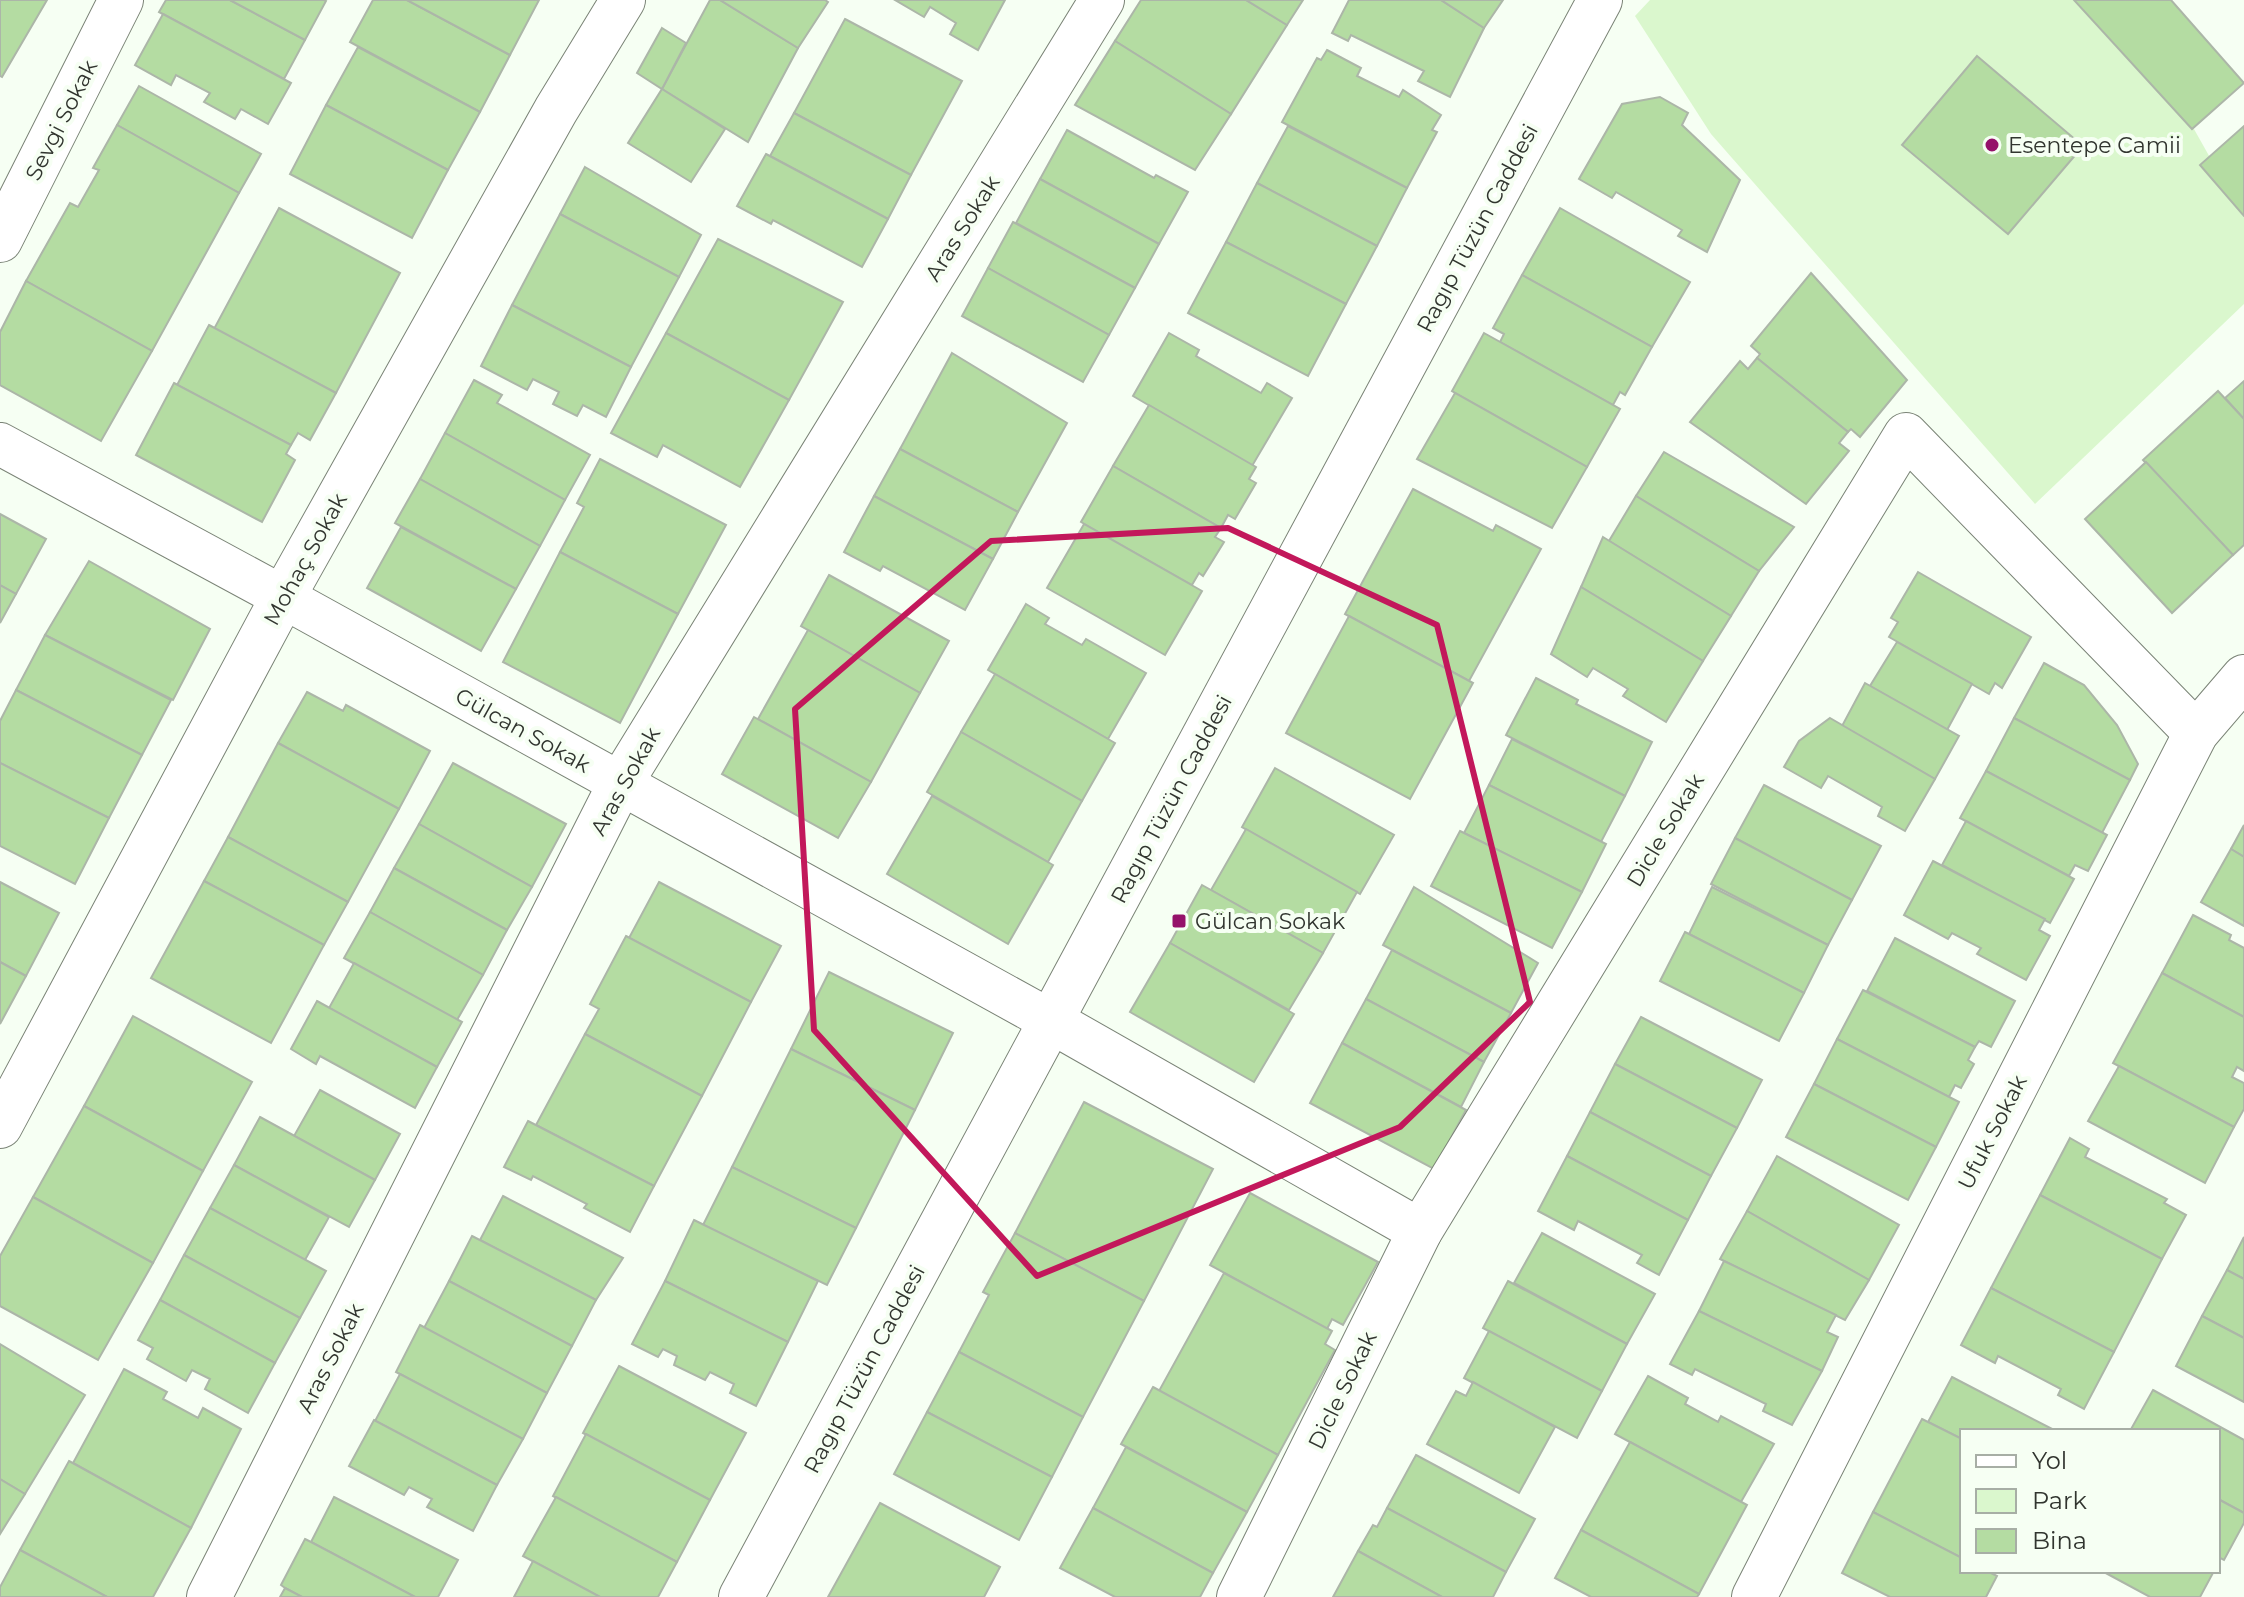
<svg xmlns="http://www.w3.org/2000/svg" width="2244" height="1597" viewBox="0 0 2244 1597" font-family="Montserrat,sans-serif">
  <style>
    .green { fill: #daf7cd }
    .building { fill: #b4dca2; stroke: #acb6a8; stroke-width: 2 }
    .lines { fill: none; stroke-linecap: round; stroke-linejoin: round }
    .pedestrian-casing { stroke: #7a8376; stroke-width: 44 }
    .minor-casing { stroke: #7a8376; stroke-width: 46 }
    .pedestrian { stroke: #fff; stroke-width: 42 }
    .minor { stroke: #fff; stroke-width: 44 }
    .marked { fill: none; stroke: #c2185b; stroke-width: 6; stroke-linejoin: round }
    .poi-dot { fill: #95126a; stroke: #f6fff3; stroke-width: 3 }
    .labels { text-anchor: middle; stroke-width: 8; stroke-linejoin: round; paint-order: stroke }
    .street-label { font-size: 22px; fill: #31352f; stroke: #f6fff3 }
    .poi-label { font-size: 22px; fill: #31352f; stroke: #f6fff3; text-anchor: start }
  </style>
  <rect width="100%" height="100%" fill="#f6fff3"/>
  <path class="green" d="M1650,0h443l97,122 54,96v86l-209,200 -324,-370 -76,-118z"/>
  <g class="building">
    <path d="M0,0h47l-45,77 -2,-1z"/>
    <path d="M166,0h64l75,40 -21,39 -125,-67z"/>
    <path d="M230,0h94l2,1 -21,39z"/>
    <path d="M373,0h34l103,55 -30,57 -130,-70z"/>
    <path d="M407,0h132l-29,55z"/>
    <path d="M710,0h10l78,48 -50,94 -86,-53z"/>
    <path d="M720,0h105l3,2 -30,46z"/>
    <path d="M895,0h110l-27,50 -28,-16 6,-11 -26,-16 -6,10z"/>
    <path d="M1141,0h105l41,25 -56,89 -116,-73z"/>
    <path d="M1246,0h57l-16,25z"/>
    <path d="M1349,0h92l43,28 -34,69 -32,-16 6,-10 -73,-36 -3,6 -16,-8z"/>
    <path d="M1441,0h62l-19,28z"/>
    <path d="M2074,0h97l73,83 -52,46z"/>
    <path d="M163,14l128,69 -23,41 -27,-15 -6,10 -31,-17 6,-9 -34,-18 -5,10 -36,-20z"/>
    <path d="M845,19l117,62 -51,94 -117,-62z"/>
    <path d="M662,28l24,15 -24,46 -25,-16z"/>
    <path d="M1115,41l116,73 -36,56 -120,-65z"/>
    <path d="M358,47l122,65 -32,58 -122,-65z"/>
    <path d="M1327,50l34,18 -4,8 42,21 4,-7 38,25 -9,15 5,2 -30,56 -125,-66 35,-64 4,2z"/>
    <path d="M1977,56l106,90 -75,88 -106,-89z"/>
    <path d="M139,86l122,68 -22,39 -122,-68z"/>
    <path d="M662,89l63,40 -34,53 -63,-39z"/>
    <path d="M1660,97l28,16 -6,12 58,55 -33,72 -29,-16 4,-6 -66,-38 -4,6 -33,-19 43,-75z"/>
    <path d="M326,105l122,65 -36,68 -122,-64z"/>
    <path d="M794,113l117,62 -23,44 -118,-63z"/>
    <path d="M117,125l122,68 -87,158 -126,-70 44,-78 8,4 21,-37 -6,-2z"/>
    <path d="M1288,126l119,62 -30,58 -120,-63z"/>
    <path d="M2244,126v90l-44,-51z"/>
    <path d="M1067,130l87,48 2,-3 32,17 -29,52 -119,-65z"/>
    <path d="M766,154l122,65 -26,48 -89,-47 -2,4 -34,-18z"/>
    <path d="M585,167l116,68 -22,42 -119,-63z"/>
    <path d="M1040,179l119,65 -24,44 -119,-65z"/>
    <path d="M1257,183l120,63 -31,58 -120,-62z"/>
    <path d="M279,208l121,65 -64,120 -122,-64z"/>
    <path d="M1560,208l130,74 -38,65 -130,-72z"/>
    <path d="M560,214l119,63 -48,90 -119,-62z"/>
    <path d="M1013,222l122,66 -26,47 -121,-67z"/>
    <path d="M718,239l125,63 -54,98 -123,-67z"/>
    <path d="M1226,242l120,62 -38,72 -120,-63z"/>
    <path d="M988,268l121,67 -26,47 -121,-66z"/>
    <path d="M1811,273l96,107 -47,57 -9,-8 -3,3 -91,-74 3,-4 -9,-8z"/>
    <path d="M1522,275l130,72 -27,48 -5,-3 -7,13 -113,-63 4,-8 -11,-6z"/>
    <path d="M26,281l126,70 -51,90 -101,-56v-53z"/>
    <path d="M512,305l119,62 -25,50 -23,-12 -6,11 -24,-12 6,-12 -26,-13 -6,11 -46,-24z"/>
    <path d="M209,325l127,68 -26,47 -12,-7 -7,12 -114,-60z"/>
    <path d="M666,333l123,67 -49,87 -77,-42 -6,12 -46,-24z"/>
    <path d="M1169,333l30,17 -3,6 65,37 6,-10 25,15 -40,68 -119,-70z"/>
    <path d="M1484,333l136,76 -33,58 -135,-76z"/>
    <path d="M952,353l115,70 -49,89 -118,-63z"/>
    <path d="M1757,358l91,74 -9,11 10,8 -43,53 -116,-82 50,-61 8,8z"/>
    <path d="M474,380l28,15 -5,8 93,52 -25,45 -120,-67z"/>
    <path d="M2244,381v38l-19,-21z"/>
    <path d="M174,383l117,62 -5,9 9,6 -33,62 -126,-67z"/>
    <path d="M2218,391l26,28v126l-11,10 -90,-95z"/>
    <path d="M1455,393l132,74 -35,61 -135,-69z"/>
    <path d="M1149,405l107,62 -7,12 7,4 -21,36 -7,-4 -7,13 -108,-62z"/>
    <path d="M445,433l120,67 -25,46 -120,-67z"/>
    <path d="M900,449l118,63 -25,47 -119,-63z"/>
    <path d="M1664,452l130,75 -35,44 -123,-75z"/>
    <path d="M600,459l126,66 -48,89 -118,-62 24,-45 -7,-4z"/>
    <path d="M2146,462l87,93 -61,58 -87,-94z"/>
    <path d="M1113,466l108,62 -6,9 9,5 -21,34 -4,-3 -7,12 -111,-63z"/>
    <path d="M420,479l120,67 -24,43 -121,-66z"/>
    <path d="M1413,489l80,42 3,-6 45,24 -72,132 -124,-67z"/>
    <path d="M874,496l119,63 -28,51 -82,-44 -3,5 -36,-19z"/>
    <path d="M1636,496l123,75 -28,45 -122,-75z"/>
    <path d="M0,514l46,25 -30,55 -16,-9z"/>
    <path d="M1084,524l118,67 -37,64 -118,-67z"/>
    <path d="M401,527l115,62 -35,62 -114,-63z"/>
    <path d="M1603,537l128,79 -28,45 -122,-74z"/>
    <path d="M560,552l118,62 -58,109 -117,-61z"/>
    <path d="M89,561l121,68 -37,71 -128,-65z"/>
    <path d="M1918,572l113,65 -29,51 -7,-5 -6,11 -100,-57 9,-15 -7,-4z"/>
    <path d="M829,575l120,66 -29,52 -119,-67z"/>
    <path d="M0,585l16,9 -16,29z"/>
    <path d="M1581,587l122,74 -37,61 -43,-26 5,-7 -35,-21 -6,9 -36,-23z"/>
    <path d="M1026,604l23,14 -4,6 37,21 4,-6 60,34 -38,66 -120,-69z"/>
    <path d="M1349,616l124,67 -63,116 -124,-66z"/>
    <path d="M808,630l112,63 -49,89 -113,-63z"/>
    <path d="M45,635l126,65 -29,55 -126,-65z"/>
    <path d="M1897,642l75,42 -25,46 -77,-44z"/>
    <path d="M2044,663l40,22 33,40 21,39 -8,16 -116,-62z"/>
    <path d="M995,674l120,69 -33,58 -121,-69z"/>
    <path d="M1536,678l42,22 -2,4 76,38 -27,54 -119,-61z"/>
    <path d="M1865,683l94,53 -24,43 -93,-53z"/>
    <path d="M16,690l126,65 -33,63 -109,-55v-42z"/>
    <path d="M307,692l36,19 3,-6 84,46 -31,58 -121,-66z"/>
    <path d="M754,717l117,65 -33,56 -116,-64z"/>
    <path d="M1830,718l105,61 -30,52 -27,-15 4,-9 -54,-31 -7,12 -37,-21 15,-26z"/>
    <path d="M2014,718l116,62 -28,53 -116,-62z"/>
    <path d="M961,732l121,69 -34,61 -121,-70z"/>
    <path d="M1512,739l113,57 -24,46 -112,-57z"/>
    <path d="M278,743l121,66 -51,93 -120,-65z"/>
    <path d="M0,763l109,55 -34,66 -75,-38z"/>
    <path d="M453,763l113,61 -34,63 -113,-63z"/>
    <path d="M1275,768l119,67 -34,59 -118,-67z"/>
    <path d="M1986,771l121,64 -19,36 -13,-6 -6,11 -109,-58z"/>
    <path d="M1489,785l117,59 -24,48 -118,-59z"/>
    <path d="M1764,785l117,61 -29,54 -117,-62z"/>
    <path d="M932,796l121,69 -45,79 -121,-70z"/>
    <path d="M1966,821l108,58 -24,44 -108,-58z"/>
    <path d="M419,824l113,63 -25,43 -113,-62z"/>
    <path d="M2244,825v32l-13,-8z"/>
    <path d="M1246,829l111,63 -34,61 -112,-63z"/>
    <path d="M1460,831l122,61 -30,56 -121,-62z"/>
    <path d="M228,837l120,65 -24,43 -120,-64z"/>
    <path d="M1735,838l117,62 -24,45 -117,-61z"/>
    <path d="M2231,849l13,8v69l-43,-24z"/>
    <path d="M1933,861l112,58 -6,11 11,6 -24,44 -49,-26 4,-6 -29,-15 -4,6 -44,-24z"/>
    <path d="M394,868l113,62 -24,45 -113,-63z"/>
    <path d="M204,881l120,64 -53,98 -120,-65z"/>
    <path d="M0,882l59,31 -33,63 -26,-14z"/>
    <path d="M659,882l122,64 -30,56 -122,-64z"/>
    <path d="M1202,885l121,68 -34,57 -119,-67z"/>
    <path d="M1414,887l124,76 -27,50 -128,-68z"/>
    <path d="M1712,887l116,58 -24,48 -115,-59z"/>
    <path d="M370,912l113,63 -26,45 -113,-62z"/>
    <path d="M2193,915l38,20 -2,5 15,8v69l-82,-44z"/>
    <path d="M1685,932l119,61 -25,48 -119,-60z"/>
    <path d="M626,936l125,66 -49,94 -117,-62 14,-25 -9,-5z"/>
    <path d="M1895,938l120,63 -24,46 -12,-6 -4,6 -108,-56z"/>
    <path d="M1170,943l124,71 -40,68 -124,-70z"/>
    <path d="M1392,950l119,63 -27,49 -118,-63z"/>
    <path d="M0,962l26,14 -26,48z"/>
    <path d="M354,963l108,59 -25,45 -108,-59z"/>
    <path d="M829,972l124,61 -38,77 -124,-61z"/>
    <path d="M2162,973l82,44v54l-7,-4 -5,10 12,6v26l-10,18 -121,-64z"/>
    <path d="M1863,990l112,57 -7,13 6,4 -13,24 -6,-3 -6,12 -112,-58z"/>
    <path d="M1366,999l118,63 -23,45 -119,-64z"/>
    <path d="M317,1001l120,66 -22,41 -95,-52 -4,8 -25,-15z"/>
    <path d="M133,1016l119,66 -49,89 -119,-65z"/>
    <path d="M1641,1017l121,63 -25,48 -122,-64z"/>
    <path d="M585,1034l117,62 -48,90 -118,-61z"/>
    <path d="M1837,1039l122,63 -23,45 -122,-63z"/>
    <path d="M1342,1043l124,67 -32,59 -124,-66z"/>
    <path d="M791,1049l124,61 -59,118 -124,-61z"/>
    <path d="M1615,1064l122,64 -26,48 -121,-64z"/>
    <path d="M2119,1066l115,61 -29,56 -117,-62z"/>
    <path d="M1814,1084l122,63 -28,53 -122,-63z"/>
    <path d="M320,1090l80,44 -25,46 -81,-44z"/>
    <path d="M1084,1102l129,67 -69,132 -129,-68z"/>
    <path d="M84,1106l119,65 -50,92 -120,-66z"/>
    <path d="M1590,1112l121,64 -23,44 -121,-64z"/>
    <path d="M260,1117l115,63 -26,47 -115,-62z"/>
    <path d="M528,1121l126,65 -24,46 -46,-24 3,-4 -54,-28 -2,4 -27,-13z"/>
    <path d="M2070,1138l19,11 -4,8 82,42 -3,4 22,12 -24,44 -122,-64z"/>
    <path d="M1567,1156l121,64 -29,55 -22,-12 5,-8 -64,-34 -4,9 -36,-19z"/>
    <path d="M1777,1156l122,69 -30,55 -122,-69z"/>
    <path d="M234,1165l95,52 -24,43 -95,-52z"/>
    <path d="M732,1167l124,61 -29,57 -124,-60z"/>
    <path d="M1250,1193l128,69 -35,63 -11,-6 -5,10 -117,-64z"/>
    <path d="M2040,1195l122,64 -48,93 -123,-64z"/>
    <path d="M503,1196l120,62 -27,42 -116,-60z"/>
    <path d="M33,1197l120,66 -55,97 -98,-54v-50z"/>
    <path d="M210,1208l116,63 -26,47 -116,-63z"/>
    <path d="M1747,1211l122,69 -24,40 -125,-61z"/>
    <path d="M694,1220l124,61 -30,61 -123,-61z"/>
    <path d="M1015,1233l129,68 -61,116 -124,-65 30,-57 -6,-3z"/>
    <path d="M1542,1233l113,61 -28,50 -113,-61z"/>
    <path d="M472,1236l124,64 -24,46 -123,-65z"/>
    <path d="M2244,1237v42l-17,-9z"/>
    <path d="M184,1255l116,63 -25,45 -115,-63z"/>
    <path d="M1724,1261l112,54 -9,17 11,5 -16,34 -123,-60z"/>
    <path d="M2227,1270l17,9v59l-42,-22z"/>
    <path d="M1224,1273l108,58 -7,13 10,6 -57,105 -119,-64z"/>
    <path d="M449,1281l123,65 -25,47 -123,-65z"/>
    <path d="M665,1281l123,61 -32,64 -26,-13 4,-9 -24,-12 -5,8 -31,-15 3,-9 -14,-7 -5,8 -26,-13z"/>
    <path d="M1508,1281l119,63 -25,47 -119,-63z"/>
    <path d="M1991,1288l123,64 -30,57 -26,-14 3,-6 -63,-33 -3,7 -34,-18z"/>
    <path d="M160,1300l115,63 -27,50 -43,-24 5,-10 -18,-9 -6,11 -39,-22 6,-11 -15,-8z"/>
    <path d="M1699,1311l123,60 -30,54 -29,-14 3,-7 -71,-35 -3,6 -22,-11z"/>
    <path d="M2202,1316l42,22v64l-68,-36z"/>
    <path d="M420,1325l127,68 -24,46 -127,-67z"/>
    <path d="M1489,1331l113,60 -25,47 -113,-60z"/>
    <path d="M0,1344l85,51 -60,99 -25,-15z"/>
    <path d="M959,1352l124,65 -31,60 -125,-65z"/>
    <path d="M619,1366l127,67 -36,67 -127,-67z"/>
    <path d="M124,1369l43,23 -4,7 35,19 5,-10 38,21 -50,99 -118,-65z"/>
    <path d="M400,1374l123,65 -26,46 -122,-64z"/>
    <path d="M1648,1376l40,22 -3,6 33,18 3,-6 53,28 -33,58 -126,-68z"/>
    <path d="M1952,1377l104,54h-94v8l-34,-17z"/>
    <path d="M1473,1382l82,45 -36,66 -92,-49 29,-53 10,5z"/>
    <path d="M1153,1387l125,68 -31,57 -126,-68z"/>
    <path d="M2153,1390l91,50v73l-26,-14v-68h-88z"/>
    <path d="M927,1412l125,65 -33,63 -125,-66z"/>
    <path d="M1922,1419l40,20v119l-89,-46z"/>
    <path d="M374,1420l123,65 -24,46 -46,-24 5,-8 -23,-12 -5,8 -55,-29z"/>
    <path d="M586,1434l124,66 -33,62 -124,-66z"/>
    <path d="M1630,1442l117,63 -48,89 -118,-64z"/>
    <path d="M1126,1447l121,65 -34,61 -120,-65z"/>
    <path d="M1416,1455l119,64 -29,53 -119,-64z"/>
    <path d="M69,1461l122,67 -38,69h-46l-87,-47z"/>
    <path d="M0,1479l25,15 -25,40z"/>
    <path d="M334,1497l124,63 -20,37h-23l-104,-55z"/>
    <path d="M556,1497l121,65 -19,35h-58l-77,-41z"/>
    <path d="M2218,1499l26,14v10l-20,37 -6,-3z"/>
    <path d="M880,1503l120,64 -16,30h-156z"/>
    <path d="M1093,1508l120,65 -13,24h-85l-55,-29z"/>
    <path d="M1387,1508l119,64 -13,25h-51l-84,-46 15,-26 4,2z"/>
    <path d="M1873,1512l89,46v13h25l10,5 -11,21h-96l-48,-24z"/>
    <path d="M1581,1530l118,64 -2,3h-106l-36,-19z"/>
    <path d="M305,1539l6,3 104,55h-113l-17,-9 -4,-3z"/>
    <path d="M20,1550l87,47h-107v-10z"/>
    <path d="M1358,1551l84,46h-109z"/>
    <path d="M533,1561l67,36h-86z"/>
    <path d="M2102,1571h112l-14,26h-50z"/>
    <path d="M285,1588l17,9h-22z"/>
  </g>
  <g class="lines">
    <defs>
      <path id="pedestrian" d="M0,444l283,153 768,424"/>
      <g id="minor">
        <path d="M0,240l121,-240"/>
        <path d="M1051,1021l369,210"/>
        <path d="M0,1126l283,-529 273,-487 67,-110"/>
        <path d="M209,1597l411,-813 482,-784"/>
        <path d="M741,1597l859,-1597"/>
        <path d="M1239,1597l181,-366 486,-796 290,298"/>
        <path d="M1754,1597l442,-864 48,-56"/>
      </g>
    </defs>
    <use href="#pedestrian" class="pedestrian-casing"/>
    <use href="#minor" class="minor-casing"/>
    <use href="#pedestrian" class="pedestrian"/>
    <use href="#minor" class="minor"/>
  </g>
  <path class="marked" d="M1228,528l209,97 93,377 -130,125 -363,149 -223,-246 -19,-321 196,-168z"/>
  <g class="poi-dot">
    <circle cx="1992" cy="145" r="8"/>
    <rect x="1171" y="913" width="16" height="16" rx="4"/>
  </g>
  <g class="labels">
    <g class="street-label">
      <text transform="translate(61 120) rotate(-63)" y="8">Sevgi Sokak</text>
      <text transform="translate(962 228) rotate(-58)" y="8">Aras Sokak</text>
      <text transform="translate(1477 228) rotate(-62)" y="8">Ragıp Tüzün Caddesi</text>
      <text transform="translate(305 559) rotate(-61)" y="8">Mohaç Sokak</text>
      <text transform="translate(523 730) rotate(29)" y="8">Gülcan Sokak</text>
      <text transform="translate(625 781) rotate(-61)" y="8">Aras Sokak</text>
      <text transform="translate(1171 799) rotate(-62)" y="8">Ragıp Tüzün Caddesi</text>
      <text transform="translate(1665 830) rotate(-59)" y="8">Dicle Sokak</text>
      <text transform="translate(1992 1132) rotate(-63)" y="8">Ufuk Sokak</text>
      <text transform="translate(330 1358) rotate(-63)" y="8">Aras Sokak</text>
      <text transform="translate(864 1369) rotate(-62)" y="8">Ragıp Tüzün Caddesi</text>
      <text transform="translate(1342 1390) rotate(-64)" y="8">Dicle Sokak</text>
    </g>
    <g class="poi-label">
      <text x="2008" y="153">Esentepe Camii</text>
      <text x="1195" y="929">Gülcan Sokak</text>
    </g>
  </g>
  <rect x="1960" y="1429" width="260" height="144" fill="#f6fff3" stroke="#a7aea5" stroke-width="2"/>
  <rect x="1976" y="1455" width="40" height="12" fill="#ffffff" stroke="#a7aea5" stroke-width="2"/>
  <text x="2032" y="1469" font-size="24" fill="#31352f">Yol</text>
  <rect x="1976" y="1489" width="40" height="24" fill="#daf7cd" stroke="#a7aea5" stroke-width="2"/>
  <text x="2032" y="1509" font-size="24" fill="#31352f">Park</text>
  <rect x="1976" y="1529" width="40" height="24" fill="#b4dca2" stroke="#a7aea5" stroke-width="2"/>
  <text x="2032" y="1549" font-size="24" fill="#31352f">Bina</text>
</svg>
